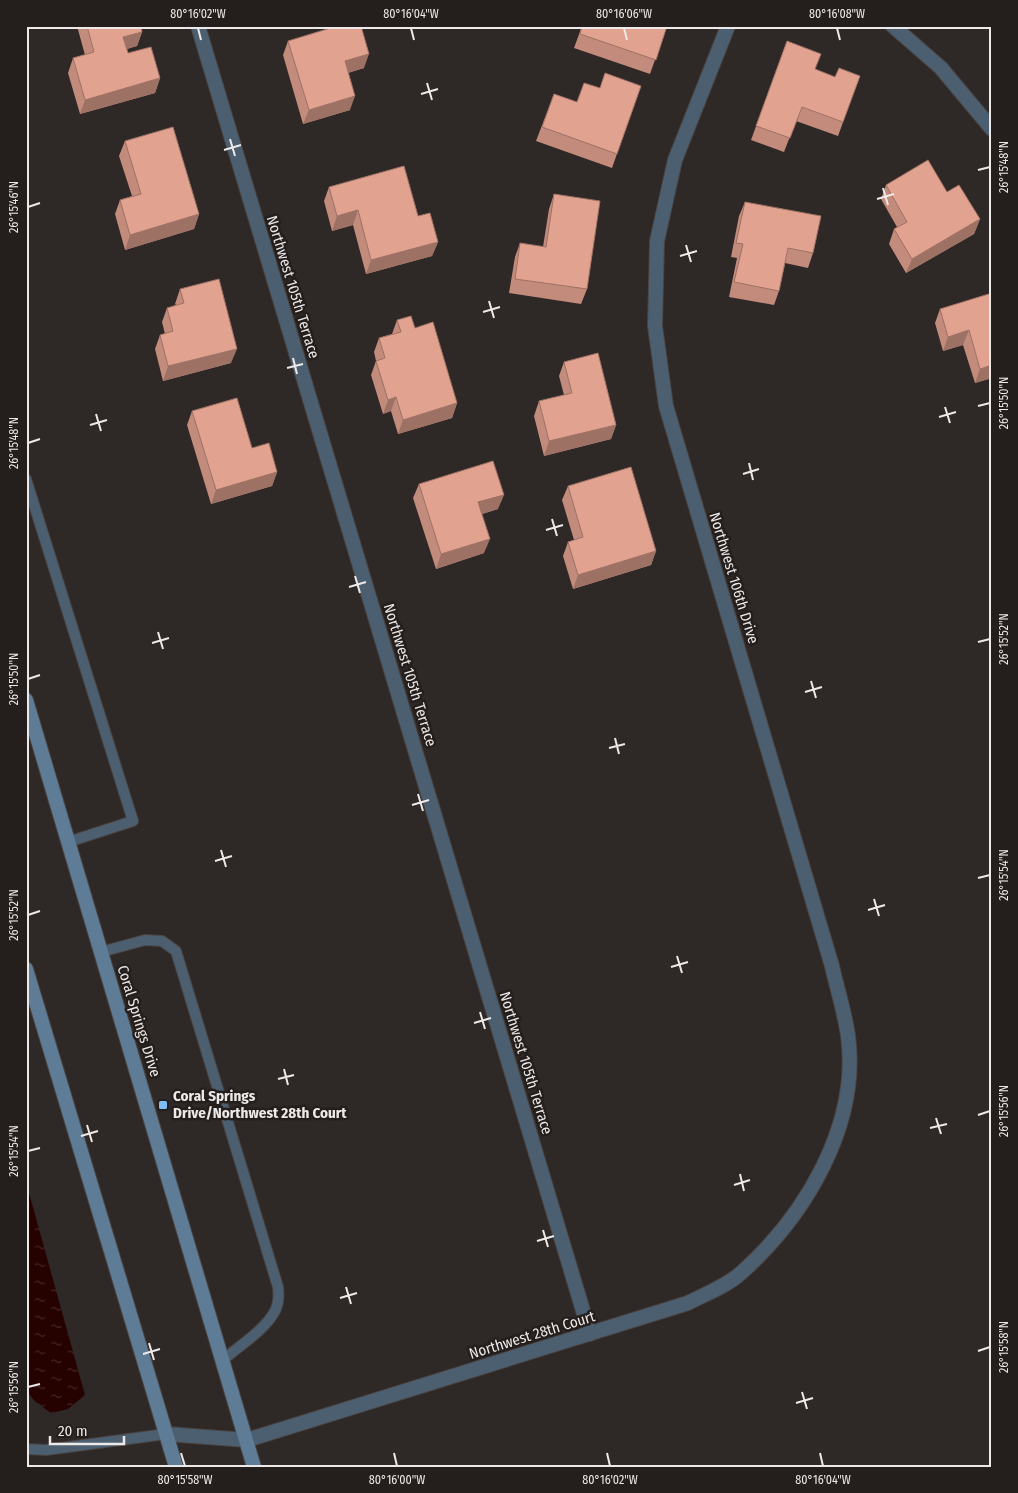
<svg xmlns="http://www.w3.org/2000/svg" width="1018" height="1493" viewBox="0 0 1018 1493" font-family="'Fira Sans Condensed',sans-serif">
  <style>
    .water { fill: url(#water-ripples) }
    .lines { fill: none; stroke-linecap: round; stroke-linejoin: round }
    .service-casing { stroke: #494341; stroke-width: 12 }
    .minor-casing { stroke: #494341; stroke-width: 16 }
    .secondary-casing { stroke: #494341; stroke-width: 16 }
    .service { stroke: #4c5f70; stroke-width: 10 }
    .minor { stroke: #4c5f70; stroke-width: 14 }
    .secondary { stroke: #5f7c97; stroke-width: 14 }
    .wall { fill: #c28b7c }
    .shaded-wall { fill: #9e7165 }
    .building { fill: #e1a290; stroke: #9e7165 }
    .ticks { fill: none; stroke: #ede9e8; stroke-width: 2 }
    .poi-dot { fill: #7dbef9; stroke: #241f1d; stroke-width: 2 }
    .labels { text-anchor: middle; stroke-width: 5; stroke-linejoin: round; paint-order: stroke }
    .street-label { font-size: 15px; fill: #ede9e8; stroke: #241f1d }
    .poi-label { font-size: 15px; font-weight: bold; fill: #ede9e8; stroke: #241f1d; text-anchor: start }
    .neatline { fill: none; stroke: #ede9e8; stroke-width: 2 }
    .ticks-label { font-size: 12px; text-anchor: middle; fill: #ede9e8 }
  </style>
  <defs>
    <pattern id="water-ripples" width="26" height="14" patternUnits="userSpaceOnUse" patternTransform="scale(1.25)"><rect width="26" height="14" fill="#250200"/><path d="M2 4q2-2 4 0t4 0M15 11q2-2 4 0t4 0" fill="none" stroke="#452725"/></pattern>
  </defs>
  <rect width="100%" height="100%" fill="#2e2826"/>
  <path class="water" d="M26,1182l59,213 -17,14 -16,4c-12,-7 -22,-13 -26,-27z"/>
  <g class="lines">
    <defs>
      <g id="service">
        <path d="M26,479l107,342 -65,21"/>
        <path d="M101,952l44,-12 17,1 14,10 102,336c1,8 1,16 -3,24 -10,19 -36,35 -52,49"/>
        <path d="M26,1449l20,1 120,-16"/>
      </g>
      <g id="minor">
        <path d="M198,26l392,1308"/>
        <path d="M893,26l48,42 51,61"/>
        <path d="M166,1434l81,6 441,-137c17,-9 39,-17 53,-30 64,-57 119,-148 107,-237 -3,-23 -11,-47 -16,-70l-166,-560 -11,-80 2,-85 18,-81 53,-134"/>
      </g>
      <g id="secondary">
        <path d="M26,700l228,767"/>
        <path d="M26,969l150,498"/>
      </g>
    </defs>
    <use href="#service" class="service-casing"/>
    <use href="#minor" class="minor-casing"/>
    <use href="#secondary" class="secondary-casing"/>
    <use href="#service" class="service"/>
    <use href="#minor" class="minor"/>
    <use href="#secondary" class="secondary"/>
  </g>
  <g class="wall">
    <path d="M77,26h64l1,6 -5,14 -10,3 1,4 32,25 -5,15 -75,21 -12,-41 5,-15 12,-3z"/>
    <path d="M582,26h85l-17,48 -76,-26z"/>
    <path d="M288,41l76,27 -16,5 2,37 -47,14 -20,-69z"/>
    <path d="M787,41l28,28 20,8 25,-1 -22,60 -42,-15 -12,31 -33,-12z"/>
    <path d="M641,86l-29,82 -76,-27 18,-47 23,8 23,-14z"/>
    <path d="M125,141l74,73 -5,15 -69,21 -10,-36 5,-14 12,-4 -13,-40z"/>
    <path d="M886,185l61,7 33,27 -6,15 -68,39 -17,-29 5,-15 3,-2 -16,-28z"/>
    <path d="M329,187l89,29 20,26 -6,14 -66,18 -13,-49 -21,6 -8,-30z"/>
    <path d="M554,194l33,95 -6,15 -72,-11 6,-36 5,-14 23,4 6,-38z"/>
    <path d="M745,202l68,51 -5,15 -23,-5 -6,28 -5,14 -45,-8 8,-39 -6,-1 8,-41z"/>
    <path d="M180,289l51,74 -68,18 -8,-32 5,-14 5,-1 -3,-12 5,-14 9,-3 -1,-1z"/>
    <path d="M992,293v85l-17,5 -12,-38 -20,6 -8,-28 5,-14z"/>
    <path d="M397,320l18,8 42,75 -5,15 -54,16 -7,-23 -8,3 -12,-39 5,-14 -2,-9 5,-14 13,-4z"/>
    <path d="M564,362l52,63 -5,14 -67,17 -10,-40 5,-15 25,-6 -5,-19z"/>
    <path d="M192,411l60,37 25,24 -5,14 -61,18 -24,-79z"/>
    <path d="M419,484l79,25 -16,5 2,39 -48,16 -23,-71z"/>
    <path d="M568,486l88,65 -5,14 -78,24 -10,-33 5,-14 6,-2 -12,-40z"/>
  </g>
  <g class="shaded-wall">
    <path d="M142,32l-5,14 -19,5 5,-14z"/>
    <path d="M369,54l-5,14 -24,7 5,-14z"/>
    <path d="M160,78l-5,15 -75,21 5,-14z"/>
    <path d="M355,96l-5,14 -47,14 6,-14z"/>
    <path d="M358,210l-5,15 -21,6 5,-15z"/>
    <path d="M199,214l-5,15 -69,21 5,-15z"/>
    <path d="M980,219l-6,15 -68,39 6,-14z"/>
    <path d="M438,242l-6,14 -66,18 5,-14z"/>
    <path d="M969,330l-6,15 -20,6 5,-14z"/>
    <path d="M237,349l-6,14 -68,18 5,-15z"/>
    <path d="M992,365v13l-17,5 5,-14z"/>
    <path d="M396,397l-5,14 -8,3 5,-14z"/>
    <path d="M457,403l-5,15 -54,16 5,-14z"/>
    <path d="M616,425l-5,14 -67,17 5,-15z"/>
    <path d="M277,472l-5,14 -61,18 5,-14z"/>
    <path d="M504,495l-6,14 -25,8 5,-15z"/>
    <path d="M490,539l-6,14 -48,16 5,-15z"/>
    <path d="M656,551l-5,14 -78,24 5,-14z"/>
  </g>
  <g class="building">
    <path d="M87,26h54l1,6 -19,5 5,16 23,-6 9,31 -75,22 -12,-42 21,-6z"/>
    <path d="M337,26h24l8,28 -24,7 10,35 -46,14 -21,-69z"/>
    <path d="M582,26h85l-11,34 -76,-26z"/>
    <path d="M787,41l34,13 -6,15 20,8 4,-9 21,8 -17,46 -41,-15 -12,31 -34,-12z"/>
    <path d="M605,73l36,13 -24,68 -75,-27 12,-33 23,8 7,-19 16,5z"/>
    <path d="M173,127l26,87 -69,21 -10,-35 21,-6 -16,-53z"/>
    <path d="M928,160l19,32 12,-7 21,34 -68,40 -18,-30 13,-7 -21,-37z"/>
    <path d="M404,166l14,50 12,-3 8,29 -67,18 -13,-50 -21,6 -8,-29z"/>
    <path d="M554,194l46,7 -13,88 -72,-10 5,-36 26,4z"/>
    <path d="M745,202l76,14 -8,37 -25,-5 -9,43 -45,-9 9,-38 -7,-1z"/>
    <path d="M219,279l18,70 -69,17 -8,-31 13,-4 -6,-23 17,-5 -4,-14z"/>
    <path d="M992,293v72l-12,4 -11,-39 -21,7 -8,-28z"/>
    <path d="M411,316l4,12 18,-6 24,81 -54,17 -7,-23 -8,3 -12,-39 9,-3 -6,-20 22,-6 -4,-12z"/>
    <path d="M598,353l18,72 -67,16 -10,-40 33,-8 -8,-31z"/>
    <path d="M237,398l15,50 17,-5 8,29 -61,18 -24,-79z"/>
    <path d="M493,461l11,34 -26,7 12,37 -49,15 -22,-70z"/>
    <path d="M631,467l25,84 -78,24 -10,-33 15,-5 -15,-51z"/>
  </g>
  <path class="ticks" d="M198,28l3,12M411,28l3,12M624,28l3,12M837,28l3,12M427,83l5,17M421,94l17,-5M230,139l5,17M224,150l17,-5M978,170l12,-3M883,188l5,17M877,199l17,-5M28,207l12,-4M686,245l5,17M680,256l17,-5M489,301l5,17M483,312l17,-5M293,358l4,16M287,368l16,-4M978,406l12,-3M945,407l5,16M96,414l5,17M939,417l17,-5M90,425l17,-5M28,443l12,-4M749,463l4,17M743,474l16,-5M552,519l5,17M546,530l17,-5M355,576l5,17M349,587l17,-5M158,632l5,17M978,642l12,-3M152,643l17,-5M28,679l12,-4M811,681l5,17M805,692l17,-5M615,738l4,16M609,748l16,-4M418,794l5,17M412,805l17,-5M221,850l5,17M215,861l17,-5M978,878l12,-3M874,899l5,17M868,910l17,-5M28,915l12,-4M677,956l5,17M671,967l17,-5M480,1012l5,17M474,1023l17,-5M284,1069l4,16M278,1079l16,-4M978,1115l12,-4M936,1118l5,16M87,1125l5,17M930,1128l17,-4M81,1136l17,-5M28,1151l12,-3M740,1174l4,17M734,1185l16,-5M543,1230l5,17M537,1241l17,-5M346,1287l5,17M340,1298l17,-5M149,1343l5,17M978,1351l12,-4M143,1354l17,-5M28,1387l12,-3M802,1392l5,17M796,1403l17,-5M181,1453l4,13M394,1453l3,13M607,1453l3,13M820,1453l3,13"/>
  <rect class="poi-dot" x="158" y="1100" width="10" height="10" rx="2.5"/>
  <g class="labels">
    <g class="street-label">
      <text transform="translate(293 287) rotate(73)" y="5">Northwest 105th Terrace</text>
      <text transform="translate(734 578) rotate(73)" y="5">Northwest 106th Drive</text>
      <text transform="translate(410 675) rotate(73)" y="5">Northwest 105th Terrace</text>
      <text transform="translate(139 1021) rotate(73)" y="5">Coral Springs Drive</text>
      <text transform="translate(526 1063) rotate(73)" y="5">Northwest 105th Terrace</text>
      <text transform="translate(532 1335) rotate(-17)" y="5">Northwest 28th Court</text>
    </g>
    <g class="poi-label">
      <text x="173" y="1101">Coral Springs<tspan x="173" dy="17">Drive/Northwest 28th Court</tspan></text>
    </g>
  </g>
  <rect width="1018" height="1493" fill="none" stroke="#241f1d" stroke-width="55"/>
  <path d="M50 1436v8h74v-8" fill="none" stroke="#ede9e8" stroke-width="2.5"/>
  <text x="58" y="1436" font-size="15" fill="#ede9e8" stroke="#241f1d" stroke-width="4" paint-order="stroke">20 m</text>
  <rect x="28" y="28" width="962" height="1438" class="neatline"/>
  <g class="ticks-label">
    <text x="198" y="18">80°16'02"W</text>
    <text x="411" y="18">80°16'04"W</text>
    <text x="624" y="18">80°16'06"W</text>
    <text x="837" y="18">80°16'08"W</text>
    <text transform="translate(1004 167) rotate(-90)" y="4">26°15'48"N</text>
    <text transform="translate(14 207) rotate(-90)" y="4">26°15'46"N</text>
    <text transform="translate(1004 403) rotate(-90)" y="4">26°15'50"N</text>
    <text transform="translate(14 443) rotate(-90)" y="4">26°15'48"N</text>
    <text transform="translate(1004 639) rotate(-90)" y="4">26°15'52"N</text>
    <text transform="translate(14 679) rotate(-90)" y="4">26°15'50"N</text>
    <text transform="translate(1004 875) rotate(-90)" y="4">26°15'54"N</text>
    <text transform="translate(14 915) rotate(-90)" y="4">26°15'52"N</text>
    <text transform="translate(1004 1111) rotate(-90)" y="4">26°15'56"N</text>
    <text transform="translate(14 1151) rotate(-90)" y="4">26°15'54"N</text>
    <text transform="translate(1004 1347) rotate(-90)" y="4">26°15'58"N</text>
    <text transform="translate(14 1387) rotate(-90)" y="4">26°15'56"N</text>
    <text x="185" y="1484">80°15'58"W</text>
    <text x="397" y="1484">80°16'00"W</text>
    <text x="610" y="1484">80°16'02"W</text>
    <text x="823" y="1484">80°16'04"W</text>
  </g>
</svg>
